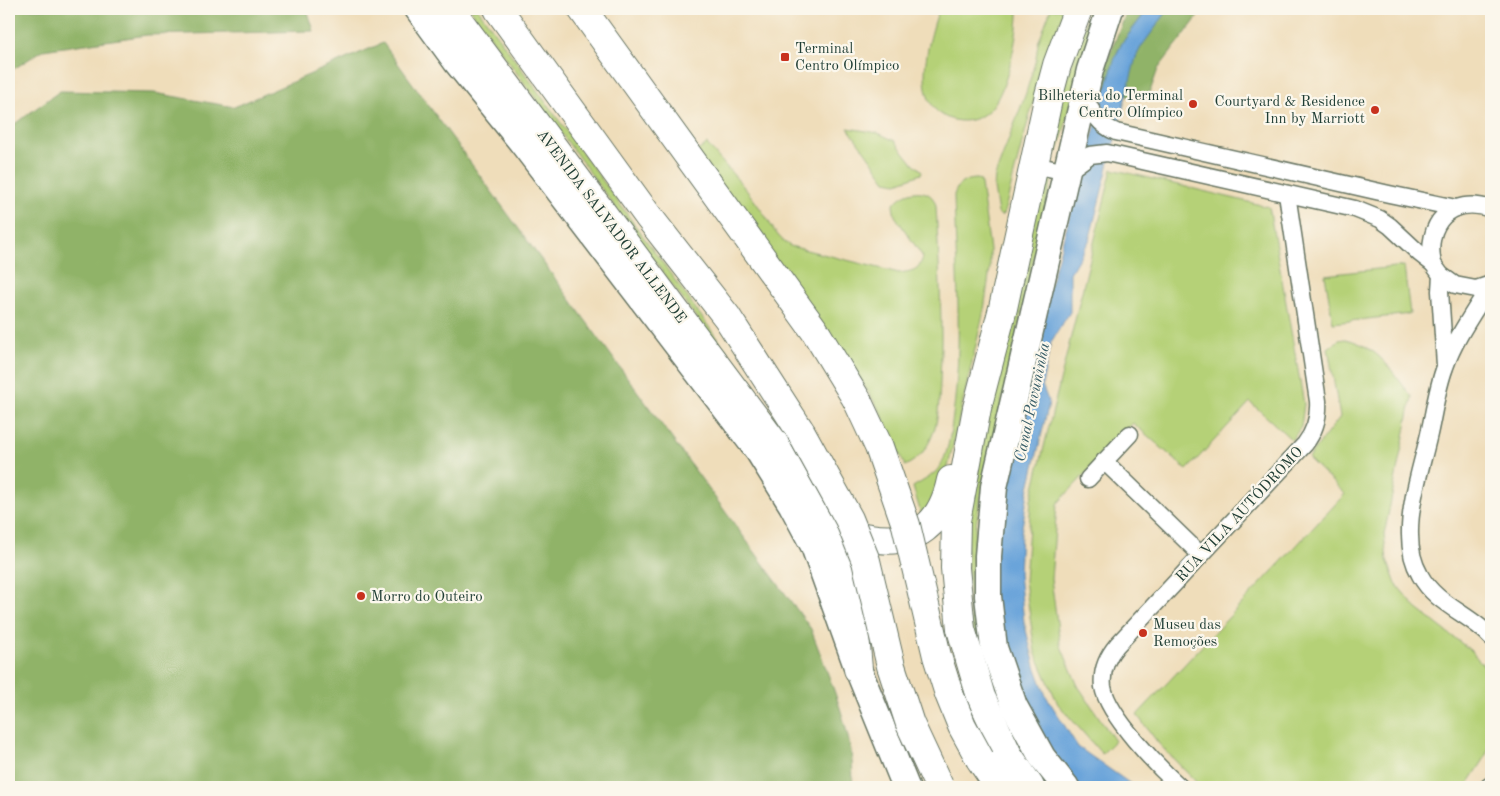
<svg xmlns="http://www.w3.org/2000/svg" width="1500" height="796" viewBox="0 0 1500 796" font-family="'Old Standard TT',serif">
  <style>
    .green { fill: #b5d177; stroke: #6a8756 }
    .forest { fill: #90b368; stroke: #58784e }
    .water { fill: #6aa4da; stroke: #447087 }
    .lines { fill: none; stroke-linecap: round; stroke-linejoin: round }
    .street-casing { stroke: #687563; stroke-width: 19 }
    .primary-casing { stroke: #687563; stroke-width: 29 }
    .highway-casing { stroke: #687563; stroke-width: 30 }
    .street { stroke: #fff; stroke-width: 16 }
    .primary { stroke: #fff; stroke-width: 26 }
    .highway { stroke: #fff; stroke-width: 28 }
    .highway-bridge-casing { stroke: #687563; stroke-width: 30; stroke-linecap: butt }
    .highway-bridge { stroke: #fff; stroke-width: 28 }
    .poi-dot { fill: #c8321e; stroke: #fbf7ec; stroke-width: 2 }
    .labels { text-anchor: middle; stroke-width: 4.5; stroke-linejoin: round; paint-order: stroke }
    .poi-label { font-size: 15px; fill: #1f3d34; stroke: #fbf7ec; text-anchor: start }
    .street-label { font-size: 15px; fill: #1f3d34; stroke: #fbf7ec }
    .water-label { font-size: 16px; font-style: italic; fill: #365c66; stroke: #fbf7ec }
  </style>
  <rect width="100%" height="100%" fill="#fbf7ec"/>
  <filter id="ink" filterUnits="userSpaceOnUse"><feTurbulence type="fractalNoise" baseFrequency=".02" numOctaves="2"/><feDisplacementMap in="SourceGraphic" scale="10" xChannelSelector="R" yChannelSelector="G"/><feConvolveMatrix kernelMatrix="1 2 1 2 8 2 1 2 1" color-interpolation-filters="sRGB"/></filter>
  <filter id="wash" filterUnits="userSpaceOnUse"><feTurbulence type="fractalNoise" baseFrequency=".0096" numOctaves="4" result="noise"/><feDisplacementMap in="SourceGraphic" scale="20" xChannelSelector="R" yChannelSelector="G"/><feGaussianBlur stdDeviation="1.12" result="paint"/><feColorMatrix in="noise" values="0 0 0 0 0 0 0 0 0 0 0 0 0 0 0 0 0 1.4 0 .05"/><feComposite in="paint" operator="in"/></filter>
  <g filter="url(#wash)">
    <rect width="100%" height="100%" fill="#efddba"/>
    <g class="green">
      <path d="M470,9h8l300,413 49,71 -3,-1 -49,-67z"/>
      <path d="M939,9h79c1,23 -11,85 -29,101 -9,9 -22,13 -35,10 -47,-11 -25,-81 -15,-111z"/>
      <path d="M1051,9h14c-27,66 -43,135 -61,204l-3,3 -3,-3 -4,-25 1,-12 31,-83 10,-34 2,-16z"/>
      <path d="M1090,9h8l-40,142 -9,3 11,-56z"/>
      <path d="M848,128l30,5 17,8 16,20 11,10 -1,3 -24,9 -11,-2z"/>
      <path d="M707,144c17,21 37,41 52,63 11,14 15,29 31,39l109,27c13,-2 20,-2 24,-16l-28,-41 -2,-10c8,-16 39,-22 43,0 3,58 7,118 4,176 -1,17 -1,38 -8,54 -6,14 -13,23 -27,30l-24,-53 -36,-59 -153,-199z"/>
      <path d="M1112,169l157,38 35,197 -3,23 -9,13 -42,-38 -63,68 -54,-47 -76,81 -6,75 9,65 18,42 37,55 -13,13 -44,-50 -23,-52 -10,-71 6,-81z"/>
      <path d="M1053,174l-70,310 -7,42 -3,29 2,43 27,107 19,43 26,39h-9l-23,-36 -43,-110 -7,-116 77,-349z"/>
      <path d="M976,179l4,1 1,4 9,66v18l-6,42 -39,170 -23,37 -9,-30c11,-7 23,-12 29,-24 7,-14 9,-32 11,-48 10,-71 3,-148 1,-220 4,-12 10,-15 22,-16z"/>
      <path d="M1404,266l6,48 -77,9 -8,-48z"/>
      <path d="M1345,339c34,7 47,33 67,58l-28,138 3,25 9,24 20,24 54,42 15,17 6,14v63l-8,17 -17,26h-265l-42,-43 -22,-29 208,-221 -37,-36 32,-41 -12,-69 11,-8z"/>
    </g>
    <g class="forest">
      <path d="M9,9h298l7,22 -167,4 -104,15 -34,22z"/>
      <path d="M1128,9h20l-26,34 -7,14 -8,34 -8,-2 5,-21z"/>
      <path d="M1169,9h34l-9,13 -36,47 -11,31 -20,-4c2,-13 4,-26 9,-39 7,-17 22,-33 33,-48z"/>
      <path d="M383,43l428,586c16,45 47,111 41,158h-843v-659l51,-37 94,2 80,14z"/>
    </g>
    <path class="water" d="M1148,9h21l-28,38 -5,10 -47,184 -19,32v39l-19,30 -9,43 7,18 -21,89 -7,41 -2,41 5,48 11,44 11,30 32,51 57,40h-59l-47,-58 -39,-144 40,-229 85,-299 7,-14z"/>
  </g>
  <g filter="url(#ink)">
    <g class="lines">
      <defs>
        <g id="street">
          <path d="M1084,97c8,15 15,28 32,35l273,62 67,14"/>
          <path d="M1034,165l33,7 23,-17 17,-2 248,56 25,10 10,7 30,28 13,10 8,11 14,10 21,4 15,-5"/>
          <path d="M1433,264c-9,-40 18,-69 58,-55"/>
          <path d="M1441,275l-1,16 5,74"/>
          <path d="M1491,284c-16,27 -36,54 -46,83 -8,21 -11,45 -16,67 -7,31 -20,69 -19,101 0,14 3,28 10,40 15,29 50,39 71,62"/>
          <path d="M1104,461l97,94"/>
          <path d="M1088,479l42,-45"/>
          <path d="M1180,787c-22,-20 -72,-71 -77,-100 -2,-16 4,-30 14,-42l188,-201c10,-13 14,-27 13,-43l-31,-207"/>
          <path d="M1488,787l3,-2"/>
        </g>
        <g id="primary">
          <path d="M418,9l38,52 65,80 238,311 33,53 22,41 44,123 48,118"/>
          <path d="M1066,787l-24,-30 -28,-51 -20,-58 -6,-52v-40l6,-69 96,-417 20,-61"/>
        </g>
        <g id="highway">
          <path d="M450,9l324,434 61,110 18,58 5,58"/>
          <path d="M498,9l150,207 79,101 74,115"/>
          <path d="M582,9l233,322 42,69"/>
          <path d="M838,526c9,9 19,10 32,12 46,8 72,-14 81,-58"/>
          <path d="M980,759l19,28"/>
          <path d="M1030,787l-22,-32 -27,-58 -20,-68 -6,-61 1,-47 21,-113 26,-100 46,-213 8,-30 21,-56"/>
        </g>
      </defs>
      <use href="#street" class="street-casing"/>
      <use href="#primary" class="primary-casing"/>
      <use href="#highway" class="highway-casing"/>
      <use href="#street" class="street"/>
      <use href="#primary" class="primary"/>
      <use href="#highway" class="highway"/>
      <defs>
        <g id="highway-bridge">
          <path d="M857,400l22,47 27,78 31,131 12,38 13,32 18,33"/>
          <path d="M801,432l48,87 17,42 25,105 19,58 29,62"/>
        </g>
      </defs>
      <use href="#highway-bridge" class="highway-bridge-casing"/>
      <use href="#highway-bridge" class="highway-bridge"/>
    </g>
  </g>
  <g class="poi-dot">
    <rect x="780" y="52" width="10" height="10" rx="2.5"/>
    <circle cx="1193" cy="104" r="5"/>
    <circle cx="1375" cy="110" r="5"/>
    <circle cx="361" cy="596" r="5"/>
    <circle cx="1143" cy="633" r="5"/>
  </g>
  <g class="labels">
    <g class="poi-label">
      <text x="795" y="53">Terminal<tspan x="795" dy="17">Centro Olímpico</tspan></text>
      <text x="1183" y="100" text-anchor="end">Bilheteria do Terminal<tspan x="1183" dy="17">Centro Olímpico</tspan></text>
      <text x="1365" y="106" text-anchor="end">Courtyard &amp; Residence<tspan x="1365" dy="17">Inn by Marriott</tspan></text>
      <text x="371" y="601">Morro do Outeiro</text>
      <text x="1153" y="629">Museu das<tspan x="1153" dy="17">Remoções</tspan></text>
    </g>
    <g class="street-label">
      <text transform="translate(612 226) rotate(53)" y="5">AVENIDA SALVADOR ALLENDE</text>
      <text transform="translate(1239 514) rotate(-47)" y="5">RUA VILA AUTÓDROMO</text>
    </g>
    <g class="water-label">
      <text transform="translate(1031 402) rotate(-78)" y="6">Canal Pavuninha</text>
    </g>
  </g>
  <rect width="1500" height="796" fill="none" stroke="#fbf7ec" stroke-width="30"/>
</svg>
